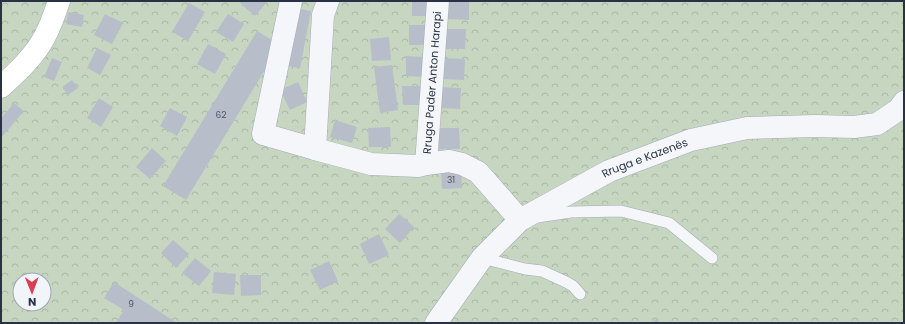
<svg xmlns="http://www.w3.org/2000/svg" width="905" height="324" viewBox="0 0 905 324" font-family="Poppins,sans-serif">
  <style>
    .park { fill: url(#park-crowns); fill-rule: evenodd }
    .building { fill: #b8bec9 }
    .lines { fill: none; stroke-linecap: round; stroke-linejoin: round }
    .lane-casing { stroke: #a6acb6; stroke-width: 12 }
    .street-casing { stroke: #a6acb6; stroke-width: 23 }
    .secondary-casing { stroke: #a6acb6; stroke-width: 23 }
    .lane { stroke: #f4f6f9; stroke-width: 11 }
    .street { stroke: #f4f6f9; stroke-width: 22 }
    .secondary { stroke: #fff; stroke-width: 22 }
    .labels { text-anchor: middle; stroke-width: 3.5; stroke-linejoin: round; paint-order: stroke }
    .number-label { font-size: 9px; fill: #4c5565 }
    .street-label { font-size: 11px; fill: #283244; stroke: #f1f4f8 }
  </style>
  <defs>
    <pattern id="park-crowns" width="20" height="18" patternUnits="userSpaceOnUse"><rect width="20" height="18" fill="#c6d6c1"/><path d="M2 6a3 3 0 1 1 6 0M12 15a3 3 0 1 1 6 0" fill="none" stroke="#aab8a7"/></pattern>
  </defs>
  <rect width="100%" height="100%" fill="#e1e5eb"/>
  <path class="park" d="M1,1h903v322h-903zM20,280h24v24h-24z"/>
  <g class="building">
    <path d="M240,1h28l-13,15 -16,-14z"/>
    <rect x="412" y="1" width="21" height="15"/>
    <path d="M448,1h21v19l-21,-1z"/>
    <path d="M189,3l16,9 -17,29 -16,-9z"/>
    <path d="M291,7l20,4 -11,57 -20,-3z"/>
    <path d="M68,12l16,3 -2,12 -16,-3z"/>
    <path d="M105,14l18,9 -11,21 -18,-9z"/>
    <path d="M228,14l16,10 -11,18 -17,-10z"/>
    <rect x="409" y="25" width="22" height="20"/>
    <path d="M445,29h21l-1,20h-20z"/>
    <path d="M257,31l23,14 -94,155 -23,-14z"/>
    <path d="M389,37l2,23 -19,1 -2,-22z"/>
    <path d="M208,44l18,10 -11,20 -18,-10z"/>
    <path d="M97,48l14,7 -11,20 -13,-7z"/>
    <path d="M406,56l20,1v20l-20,-1z"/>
    <path d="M52,58l10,4 -8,19 -10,-4z"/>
    <path d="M443,58l22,1 -1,21 -21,-1z"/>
    <path d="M392,65l6,45 -18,3 -6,-46z"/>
    <path d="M72,80l6,8 -10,7 -6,-8z"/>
    <path d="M298,82l9,20 -17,8 -10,-20z"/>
    <path d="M402,86h22l1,19h-22z"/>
    <path d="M438,87l23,1 -1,21 -22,-1z"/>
    <path d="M99,98l14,9 -12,20 -14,-9z"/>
    <path d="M14,103l10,8 -23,27v-20z"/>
    <path d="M170,108l17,9 -10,19 -17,-10z"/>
    <path d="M335,120l22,7 -5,16 -22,-6z"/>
    <path d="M390,127l1,20h-22l-1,-19z"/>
    <path d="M435,128h24l1,21h-25z"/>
    <path d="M152,148l14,13 -16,18 -14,-12z"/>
    <path d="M461,169l1,19 -20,1 -1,-18z"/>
    <path d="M399,214l15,13 -14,16 -15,-14z"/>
    <path d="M379,234l10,21 -20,9 -9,-20z"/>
    <path d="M173,240l16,14 -13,14 -15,-15z"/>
    <path d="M195,258l16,13 -12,15 -17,-13z"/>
    <path d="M329,261l9,20 -18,9 -10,-20z"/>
    <path d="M214,272l22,2 -2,21 -22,-2z"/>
    <path d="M240,275h21v20l-20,1z"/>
    <path d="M114,282l63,41h-61l8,-13 -20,-12z"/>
    <path d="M656,319l4,4h-8z"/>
  </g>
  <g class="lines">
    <defs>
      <g id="lane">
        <path d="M537,217l34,-5 50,-1 48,12 43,35"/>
        <path d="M482,258l43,11 17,2 24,11 7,4 7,8"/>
      </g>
      <g id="street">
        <path d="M291,1l-28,133 52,15 8,-134 5,-14"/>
        <path id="s1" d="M315,149l56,15 47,2 8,-2 12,-163"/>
        <path d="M426,164l23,-3 13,3 16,8 42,48"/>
        <path id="s2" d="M436,323l46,-65 38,-38 89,-49 82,-31 56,-12 68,-2 39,1 23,-3 21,-14 6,-8"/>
      </g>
      <path id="secondary" d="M1,87c16,-15 34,-31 44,-51 6,-11 10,-23 14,-35"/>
    </defs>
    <use href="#lane" class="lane-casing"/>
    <use href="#street" class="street-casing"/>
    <use href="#secondary" class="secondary-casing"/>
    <use href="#lane" class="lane"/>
    <use href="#street" class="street"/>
    <use href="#secondary" class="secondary"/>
  </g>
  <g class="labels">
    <g class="number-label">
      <text x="221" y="118">62</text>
      <text x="451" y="183">31</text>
      <text x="131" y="307">9</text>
    </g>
    <g class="street-label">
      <text dy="4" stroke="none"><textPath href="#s1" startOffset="195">Rruga Pader Anton Harapi</textPath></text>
      <text dy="4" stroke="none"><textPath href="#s2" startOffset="273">Rruga e Kazenës</textPath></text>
    </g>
  </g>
  <rect width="905" height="324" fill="none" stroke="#283244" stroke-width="4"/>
  <g transform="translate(32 292) rotate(179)"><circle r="19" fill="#f1f4f8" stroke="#a1a6b0"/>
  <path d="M0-3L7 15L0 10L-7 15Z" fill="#da3c52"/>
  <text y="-6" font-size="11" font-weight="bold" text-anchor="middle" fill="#283244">N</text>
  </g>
</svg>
